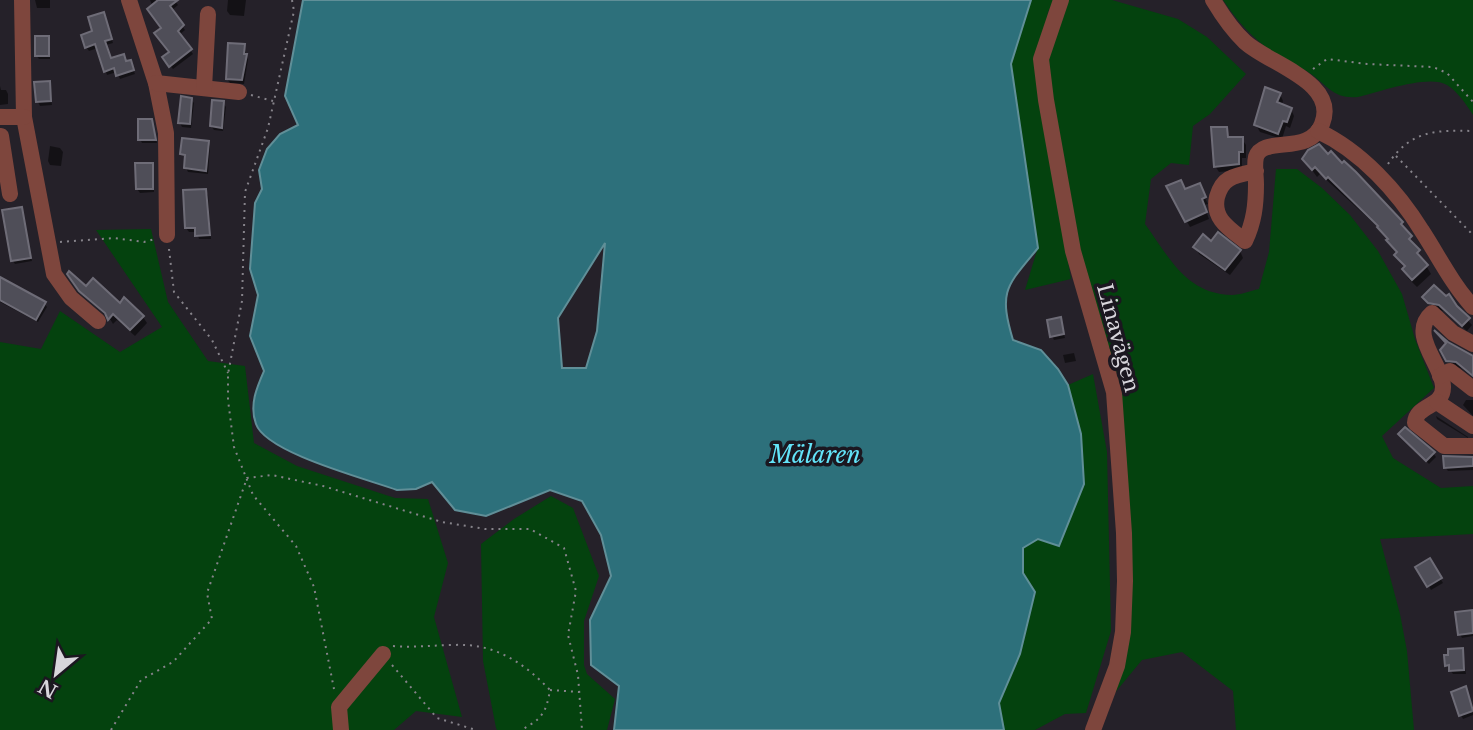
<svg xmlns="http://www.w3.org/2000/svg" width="1473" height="730" viewBox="0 0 1473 730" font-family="'Libre Baskerville',serif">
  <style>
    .green { fill: #04420e }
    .water { fill: #2d707b; stroke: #608f98; stroke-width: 2; fill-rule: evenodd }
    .shadow { fill: #0007 }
    .building { fill: #4f4e58; stroke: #6e6c77; stroke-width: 2 }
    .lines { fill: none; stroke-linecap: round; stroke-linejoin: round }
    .path { stroke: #86838a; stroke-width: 2; stroke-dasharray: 2 5; stroke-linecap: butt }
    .minor { stroke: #7e463d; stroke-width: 16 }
    .labels { text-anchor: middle; stroke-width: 7; stroke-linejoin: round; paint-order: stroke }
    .street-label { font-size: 21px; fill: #d8d6dc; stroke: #1b1720 }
    .water-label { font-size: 23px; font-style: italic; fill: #63e4f9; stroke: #1b1720 }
  </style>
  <rect width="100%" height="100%" fill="#252129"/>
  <g class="green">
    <path d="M1031,0h23l-6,12 -12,60 35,207 -46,11 13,-43 -28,-184z"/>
    <path d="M1061,0h51l66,19 29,18 39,37 -36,40 -17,12 -4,39 -18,-2 -20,16 -6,45c24,33 41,70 87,71 8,0 18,-4 27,-6l10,-37 7,-83h21l25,19 28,27 28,36 24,43 13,45 19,49 -52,48 11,22 48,30 32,-2v48l-93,5 20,75 7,37 7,79h-178l-3,-39 -51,-39 -40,8 -38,46 13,-40 3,-217 -74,-349 2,-67z"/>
    <path d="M1223,0h250v115c-7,-11 -15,-23 -26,-30 -18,-11 -68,7 -89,12 -25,2 -30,-11 -47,-23 -9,-7 -20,-10 -29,-16 -25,-15 -43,-34 -59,-58z"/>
    <path d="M151,229l17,73 40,59 37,5 9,77 43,23 98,32 33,1 20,64 -14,54 28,100 -46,-6 -22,19h-394v-388l41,7 19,-38 60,41 42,-25 -66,-97z"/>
    <path d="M1093,374l14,78 4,179 -25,82 -21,1 -30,16h-31l-5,-27 21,-49 3,-106 15,-10 43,-104 -13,-49z"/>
    <path d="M551,496l22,12 26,68 -15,45v44l3,9 28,25 -8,31h-110l-1,-2 -13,-67 -2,-117 33,-25z"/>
  </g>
  <path class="water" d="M303,0h728l-20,64 27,184c-31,38 -40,42 -25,92l28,10 17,19 10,16 13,49 3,50 -25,62 -21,-7 -15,9v25l12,19 -15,62 -21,49 5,27h-390l5,-44 -28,-21 -1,-45 21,-44 -10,-41 -19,-34 -32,-11 -64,26 -31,-6 -23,-28 -16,7 -19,1c-30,-11 -131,-37 -141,-66 -7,-19 1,-37 8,-53l-14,-35 8,-41 -8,-26 5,-66 7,-14 -3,-19 8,-21 13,-15 18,-9 -13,-29zM605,243l-8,88 -11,37h-24l-4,-50z"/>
  <g class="shadow">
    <path d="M35,0h15v8h-13z"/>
    <path d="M150,0h24l4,5 -7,6 14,19 -6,5 14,19 -20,15 -7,-8 4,-8 -7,-24z"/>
    <path d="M228,0h18l-2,16 -14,-1 -3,-4z"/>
    <path d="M105,18l8,25 -7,2 5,15 21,6 3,8 -15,5 -3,-7 -10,3 -9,-27 -9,3 -3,-4z"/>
    <path d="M48,38l2,4v17h-11l-3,-4z"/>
    <path d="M244,46l4,14 -4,24 -14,-1 -3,-4z"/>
    <path d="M49,83l3,22 -12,1 -2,-4z"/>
    <path d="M0,86l1,4h5l2,4v10l-8,1z"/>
    <path d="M1280,94l3,7 -2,5 10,3 3,7 -4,12 -4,-2 -4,13 -22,-7 -4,-7z"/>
    <path d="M191,99l3,4 -3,25 -9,-1 -2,-4z"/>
    <path d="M223,103l3,4 -3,24 -9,-1 -3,-4z"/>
    <path d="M151,121l6,22h-15l-2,-4z"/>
    <path d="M1226,129l4,10h12l4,6v13h-4v12l-23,2 -4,-6z"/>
    <path d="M208,143l2,3 -2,28 -20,-2 -2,-4 1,-10 -5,-4z"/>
    <path d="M50,146l10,2 3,4 -2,14 -11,-1 -2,-4z"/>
    <path d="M1304,159l97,64 30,51 -14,13 -9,-9 -4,-8 2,-2 -10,-13 1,-1 -17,-25 -60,-55 -3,3z"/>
    <path d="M152,164l2,4v24l-14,1 -3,-4z"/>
    <path d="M1168,187l34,5 6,12 -4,1 5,14 -19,8z"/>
    <path d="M205,191l3,4 3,44h-12l-2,-7h-8l-3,-4z"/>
    <path d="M21,209l11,52 -17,3 -3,-4z"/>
    <path d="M1211,243l29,8 3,7 -13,17 -31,-21 -4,-7z"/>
    <path d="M73,280l70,37 4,6 -12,13 -18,-16 -4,4 -3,-5 -25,-22z"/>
    <path d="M0,281l44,22 3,4 -9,15 -38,-20z"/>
    <path d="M1424,298l32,9 16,18 -5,6 -23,-20 -10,-2z"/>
    <path d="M1060,319l5,19 -11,2 -2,-4z"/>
    <path d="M1442,350l31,8v19l-12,-9 -10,-1z"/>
    <path d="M1074,353l2,8 -11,2 -2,-8z"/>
    <path d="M1455,391l11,9h7v16l-10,-11 3,-5z"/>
    <path d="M1436,416l32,21v1l-31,-19z"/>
    <path d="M1403,438l30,15 3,4 -7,7z"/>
    <path d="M1473,458v12l-25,1 -3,-4z"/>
    <path d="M1430,561l13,22 -12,7 -13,-23z"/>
    <path d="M1471,612l2,24 -11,2 -2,-4z"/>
    <path d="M1462,650l4,24h-13l-7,-9z"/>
    <path d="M1466,688l7,19v8l-10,4 -2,-4z"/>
  </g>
  <g class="building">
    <path d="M158,0h20l-8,6 14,19 -6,6 14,18 -23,18 -7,-10 7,-5 -15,-19 7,-5 -14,-19z"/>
    <path d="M104,12l8,27 -7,2 6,17 13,-4 2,7 5,-1 3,10 -18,6 -2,-8 -10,4 -9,-28 -10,4 -4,-13 11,-4 -4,-14z"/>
    <rect x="35" y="36" width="14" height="20"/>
    <path d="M228,43l17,1 -1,10h3l-5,26 -16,-1z"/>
    <path d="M50,81l1,20 -15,1 -2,-20z"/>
    <path d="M1265,87l16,6 -4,9 15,6 -5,14 -4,-1 -5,13 -24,-9z"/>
    <path d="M181,96l11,2 -2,26 -12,-1z"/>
    <path d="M212,100l12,1 -2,27 -12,-2z"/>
    <path d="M138,119h14l4,21h-18z"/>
    <path d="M1211,127h16l1,10h15v15h-4v12l-25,3z"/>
    <path d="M182,138l27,3 -3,30 -22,-3 1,-13 -5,-1z"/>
    <path d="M1319,144l9,10 3,-3 11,12 2,-2 12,11 47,50 -2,2 11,12 -3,3 11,11 -3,3 11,12 -16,15 -10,-11 3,-3 -11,-11 3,-3 -11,-12 2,-1 -11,-12 1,-1 -50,-49 -2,2 -11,-12 -3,3 -10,-11 6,-9z"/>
    <path d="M135,163h18v26h-17z"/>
    <path d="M1181,180l4,9 15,-6 6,14 -4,2 5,13 -22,10 -19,-36z"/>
    <path d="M206,189l4,46 -15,1v-8h-10l-2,-38z"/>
    <path d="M22,207l9,51 -20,3 -9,-51z"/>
    <path d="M1218,232l23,18 -16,20 -32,-23 10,-13 8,7z"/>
    <path d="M69,271l17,15 7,-8 27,25 4,-6 20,19 -14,14 -17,-16 -5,6 -3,-7 -26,-22 -12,-17z"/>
    <path d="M0,277l46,25 -10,18 -36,-20z"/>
    <path d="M1434,285l12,11 3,-2 8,12 13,12 -8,8 -23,-21 -11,-2 -6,-6z"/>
    <path d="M1061,317l3,17 -14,3 -3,-17z"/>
    <path d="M1434,330l14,12 25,14v20l-17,-14 -10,-1 -6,-11 6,-7z"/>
    <path d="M1405,427l30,25 -9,9 -28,-27z"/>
    <path d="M1443,456l30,1v9l-29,2z"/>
    <path d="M1430,558l12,20 -15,9 -12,-20z"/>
    <path d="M1472,610l1,23 -15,2 -3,-23z"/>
    <path d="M1463,648l1,22 -15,1v-6l-4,1 -1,-11h4v-6z"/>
    <path d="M1466,686l7,25 -14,5 -8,-24z"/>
  </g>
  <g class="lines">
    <g class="path">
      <path d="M292,0l2,11 -26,117 -23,64 -3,109 -14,73v26l6,47 19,48 43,51 18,41 20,102"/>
      <path d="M1313,69l14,-10 40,5 66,3 14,6 26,29"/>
      <path d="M251,95l22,6"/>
      <path d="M1396,156l77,79"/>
      <path d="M1388,164c23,-34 48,-34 85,-33"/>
      <path d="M60,242l54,-4 30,4 11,-3"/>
      <path d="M169,249l5,43 38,48 16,33"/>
      <path d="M393,646c21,2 40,-1 61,-1 40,-2 69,17 96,45 -4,23 -8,29 -29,40"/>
      <path d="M392,665l45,53 39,12"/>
      <path d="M550,690l29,2"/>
      <path d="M111,730l30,-50 32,-18 39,-43 -5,-26 40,-115 25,-3 51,11 119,36 43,7h45l34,19 12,43 -8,44 10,40 4,55"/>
    </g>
    <g class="minor">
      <path d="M22,0l2,117 30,157 17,24 27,23"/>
      <path d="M129,0l27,83 10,50 1,102"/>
      <path d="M1061,0l-20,59 5,41 27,151 41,141 10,141 1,48 -2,51 -6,34 -24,64"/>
      <path d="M1213,0c9,15 19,30 32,42 24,22 94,40 77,82 -12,32 -59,11 -66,33 -2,8 0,19 0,27 0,21 -2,38 -11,57 -15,-12 -33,-22 -28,-44 2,-7 5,-14 12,-18 7,-4 18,-6 27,-8"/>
      <path d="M156,83l83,9"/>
      <path d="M204,88l4,-74"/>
      <path d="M0,117h24"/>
      <path d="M1318,131c43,20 80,61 104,100 17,26 30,53 51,76"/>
      <path d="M1,136l9,58"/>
      <path d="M1473,344l-20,-11 -21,-20c-24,21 10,51 11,73 1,22 -27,18 -28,37l29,23h29"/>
      <path d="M1440,376l10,-5 23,18"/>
      <path d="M1437,402l36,24"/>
      <path d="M341,730l-2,-23 44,-53"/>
    </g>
  </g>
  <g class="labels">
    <g class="street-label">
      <text transform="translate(1118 338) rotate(75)" y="7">Linavägen</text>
    </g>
    <g class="water-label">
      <text x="815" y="463">Mälaren</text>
    </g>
  </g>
  <g transform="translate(56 674) rotate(209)" stroke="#1b1720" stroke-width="5" paint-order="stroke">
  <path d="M0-5L12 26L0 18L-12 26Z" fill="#d8d6dc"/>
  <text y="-10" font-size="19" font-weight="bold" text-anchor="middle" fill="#d8d6dc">N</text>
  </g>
</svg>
